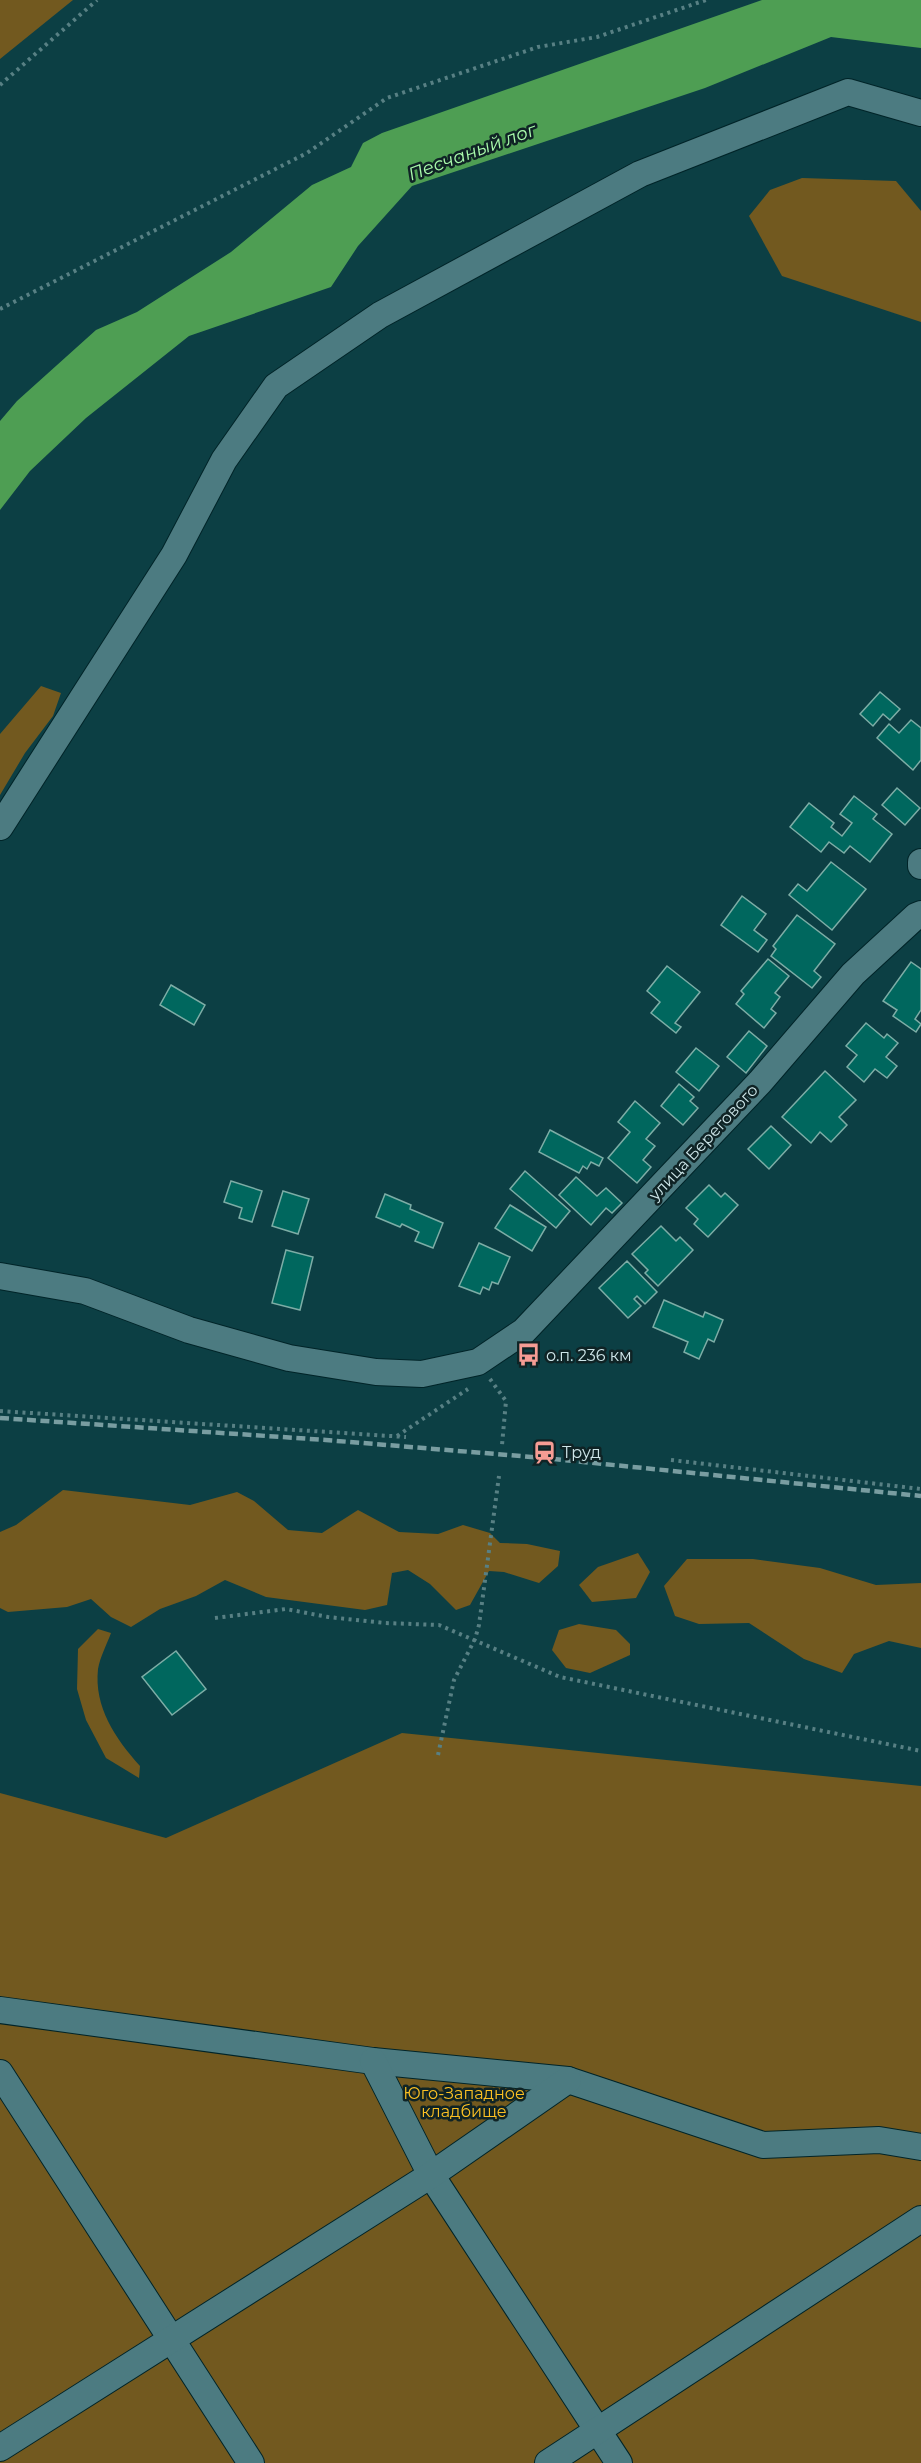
<svg xmlns="http://www.w3.org/2000/svg" width="921" height="2463" viewBox="0 0 921 2463" font-family="Montserrat,sans-serif">
  <style>
    .forest { fill: #72591f }
    .water { fill: #4e9e53 }
    .building { fill: #00675e; stroke: #7dada6; stroke-width: 1.5 }
    .lines { fill: none; stroke-linecap: round; stroke-linejoin: round }
    .minor-casing { stroke: #002428; stroke-width: 28 }
    .path { stroke: #588084; stroke-width: 4; stroke-dasharray: 3 4.5; stroke-linecap: butt }
    .minor { stroke: #4c7b81; stroke-width: 26 }
    .rail { stroke: #799da1; stroke-width: 4.5; stroke-dasharray: 9 4.5; stroke-linecap: butt }
    .labels { text-anchor: middle; stroke-width: 5; stroke-linejoin: round; paint-order: stroke }
    .street-label { font-size: 16px; fill: #cee6e9; stroke: #0f2325 }
    .poi-label { font-size: 16px; fill: #cee6e9; stroke: #0f2325; text-anchor: start }
    .park-label { font-size: 16px; fill: #fdc123; stroke: #0f2325 }
    .water-label { font-size: 18px; font-style: italic; fill: #aafbac; stroke: #0f2325 }
  </style>
  <rect width="100%" height="100%" fill="#0c3f44"/>
  <g class="forest">
    <path d="M0,0h73l-73,59z"/>
    <path d="M802,178l94,3 25,30v111l-139,-46 -33,-60 21,-26z"/>
    <path d="M41,686l20,7 -8,23 -28,37 -25,42v-61z"/>
    <path d="M63,1490l127,15 47,-13 17,9 34,29 34,3 36,-23 41,22 39,2 25,-9 27,8 10,10 27,1 33,7 -2,15 -19,17 -35,-11 -15,-1 -19,34 -14,5 -26,-26 -22,-14 -16,3 -5,32 -22,5 -99,-13 -41,-17 -29,16 -36,13 -29,18 -20,-10 -20,-18 -24,8 -59,5 -8,-4v-76l16,-7z"/>
    <path d="M638,1553l12,19 -14,26 -44,4 -13,-17 19,-18z"/>
    <path d="M687,1559h66l67,9 56,17 45,-2v65l-32,-7 -35,13 -12,19 -38,-14 -55,-36 -50,1 -24,-8 -11,-30z"/>
    <path d="M579,1624l37,6 14,14v11l-40,18 -24,-5 -14,-18 7,-20z"/>
    <path d="M98,1629l13,4c-4,11 -11,24 -13,36 -4,38 17,69 42,97l-1,12 -33,-20 -20,-38 -9,-31 1,-40z"/>
    <path d="M402,1733l519,53v677h-921v-670l166,45z"/>
  </g>
  <path class="water" d="M762,0h159v48l-90,-11 -126,51 -293,98 -54,60 -27,41 -142,49 -103,82 -56,53 -30,39v-89l17,-20 79,-71 41,-18 94,-60 81,-67 39,-18 12,-24 19,-10z"/>
  <g class="building">
    <path d="M880,692l20,17 -10,11 -7,-6 -10,12 -13,-12z"/>
    <path d="M911,720l10,8v32l-8,10 -36,-32 12,-14 10,9z"/>
    <path d="M897,788l23,20 -15,17 -23,-20z"/>
    <path d="M854,796l23,18 -4,5 19,15 -22,28 -20,-16 -6,7 -15,-11 -8,10 -31,-25 19,-24 25,20 -3,4 11,9 10,-13 -12,-9z"/>
    <path d="M831,862l35,27 -34,41 -43,-35 9,-11 9,7z"/>
    <path d="M742,896l24,18 -12,16 13,10 -9,12 -37,-27z"/>
    <path d="M797,915l38,29 -21,27 7,6 -9,11 -41,-32 5,-7 -3,-3z"/>
    <path d="M768,959l21,17 -14,17 5,4 -9,12 5,4 -12,15 -28,-24 8,-10 -3,-3z"/>
    <path d="M911,962l10,7v41l-6,9 6,5 -5,8 -23,-16 4,-6 -14,-9z"/>
    <path d="M667,966l33,26 -25,31 6,4 -5,6 -25,-20 9,-11 -13,-11z"/>
    <path d="M171,985l34,20 -11,20 -34,-20z"/>
    <path d="M866,1023l18,15 3,-4 11,9 -12,14 11,9 -10,12 -12,-9 -11,13 -17,-15 10,-12 -11,-9z"/>
    <path d="M749,1031l18,15 -21,27 -19,-16z"/>
    <path d="M696,1048l23,18 -20,25 -23,-19z"/>
    <path d="M825,1071l31,29 -17,17 8,8 -16,17 -11,-10 -9,11 -29,-26z"/>
    <path d="M679,1084l15,13 -4,4 8,7 -15,17 -22,-19z"/>
    <path d="M635,1101l25,22 -14,16 9,7 -12,14 8,7 -14,16 -29,-25 22,-26 -12,-10z"/>
    <path d="M771,1126l20,19 -22,24 -21,-20z"/>
    <path d="M550,1130l53,28 -4,8 -8,-4 -4,7 -4,-3 -4,7 -40,-21z"/>
    <path d="M525,1171l45,40 -14,17 -46,-39z"/>
    <path d="M576,1177l21,19 9,-8 16,15 -10,10 -6,-5 -15,17 -32,-30z"/>
    <path d="M231,1181l31,10 -10,31 -13,-4 3,-10 -18,-6z"/>
    <path d="M709,1185l12,12 4,-4 13,12 -30,32 -14,-13 4,-5 -12,-11z"/>
    <path d="M283,1191l26,8 -11,35 -26,-8z"/>
    <path d="M385,1194l26,11 -1,4 33,14 -10,25 -18,-7 4,-9 -17,-8 -2,3 -24,-10z"/>
    <path d="M510,1205l36,22 -14,24 -37,-23z"/>
    <path d="M661,1226l15,15 4,-4 13,13 -35,36 -13,-13 3,-3 -16,-16z"/>
    <path d="M479,1243l31,14 -12,27 -6,-2 -3,8 -6,-3 -3,7 -21,-8z"/>
    <path d="M286,1250l27,7 -13,53 -28,-7z"/>
    <path d="M627,1261l30,31 -12,12 -8,-8 -3,3 7,7 -13,12 -29,-30z"/>
    <path d="M664,1300l39,17 2,-5 18,8 -9,22 -6,-3 -9,20 -15,-7 4,-10 -35,-15z"/>
    <path d="M176,1651l30,38 -34,26 -30,-38z"/>
  </g>
  <g class="lines">
    <defs>
      <g id="minor">
        <path d="M0,827l174,-272 50,-95 52,-74 104,-71 260,-141 208,-82 73,21"/>
        <path d="M921,862v4"/>
        <path d="M0,1276l85,15 104,39 100,28 87,14 46,2 56,-12 46,-31 236,-249 93,-108 63,-58 5,-2"/>
        <path d="M0,2010l373,51 195,19 195,65 116,-5 42,7"/>
        <path d="M373,2061l58,114 188,288"/>
        <path d="M0,2073l251,390"/>
        <path d="M0,2448l431,-273 137,-95"/>
        <path d="M548,2463l373,-244"/>
      </g>
    </defs>
    <use href="#minor" class="minor-casing"/>
    <g class="path">
      <path d="M0,85l97,-85"/>
      <path d="M0,309l307,-156 80,-55 151,-51 59,-10 109,-37"/>
      <path d="M490,1379l16,22 -4,44"/>
      <path d="M0,1411l406,26"/>
      <path d="M397,1436l71,-47"/>
      <path d="M671,1460l250,29"/>
      <path d="M215,1618l71,-9 42,8 57,6 54,2 121,52 361,74"/>
      <path d="M438,1755l16,-75 21,-41 4,-14 20,-149"/>
    </g>
    <use href="#minor" class="minor"/>
    <path class="rail" d="M0,1418l326,22 218,18 377,38"/>
  </g>
  <defs>
    <symbol id="bus-bare" viewBox="-9 -9 18 18"><path d="M-5-6H5V4H4V6H2V4H-2V6H-4V4H-5ZM-3.5-4V0h7V-4ZM-3.5 1.2v1.5H-2V1.2ZM2 1.2v1.5H3.5V1.2Z" fill="#f59c94" stroke="#0f2325" stroke-width="2.5" paint-order="stroke"/></symbol>
    <symbol id="station-bare" viewBox="-9 -9 18 18"><path d="M-3-6H3Q5-6 5-4V2Q5 4 3 4L4.5 6H3L1.5 4h-3L-3 6H-4.5L-3 4Q-5 4-5 2V-4Q-5-6-3-6ZM-3.5-4v3h7v-3ZM-3.5 1v1.5H-2V1ZM2 1v1.5H3.5V1Z" fill="#f59c94" stroke="#0f2325" stroke-width="2.5" paint-order="stroke"/></symbol>
  </defs>
  <g fill-rule="evenodd">
    <use href="#bus-bare" x="512" y="1338" width="33" height="33"/>
    <use href="#station-bare" x="528" y="1436" width="33" height="33"/>
  </g>
  <g class="labels">
    <g class="street-label">
      <text transform="translate(703 1142) rotate(-47)" y="6">улица Берегового</text>
    </g>
    <g class="poi-label">
      <text x="546" y="1361">о.п. 236 км</text>
      <text x="562" y="1458">Труд</text>
    </g>
    <g class="park-label">
      <text x="464" y="2099">Юго-Западное<tspan x="464" dy="18">кладбище</tspan></text>
    </g>
    <g class="water-label">
      <text transform="translate(472 152) rotate(-20)" y="6">Песчаный лог</text>
    </g>
  </g>
</svg>
